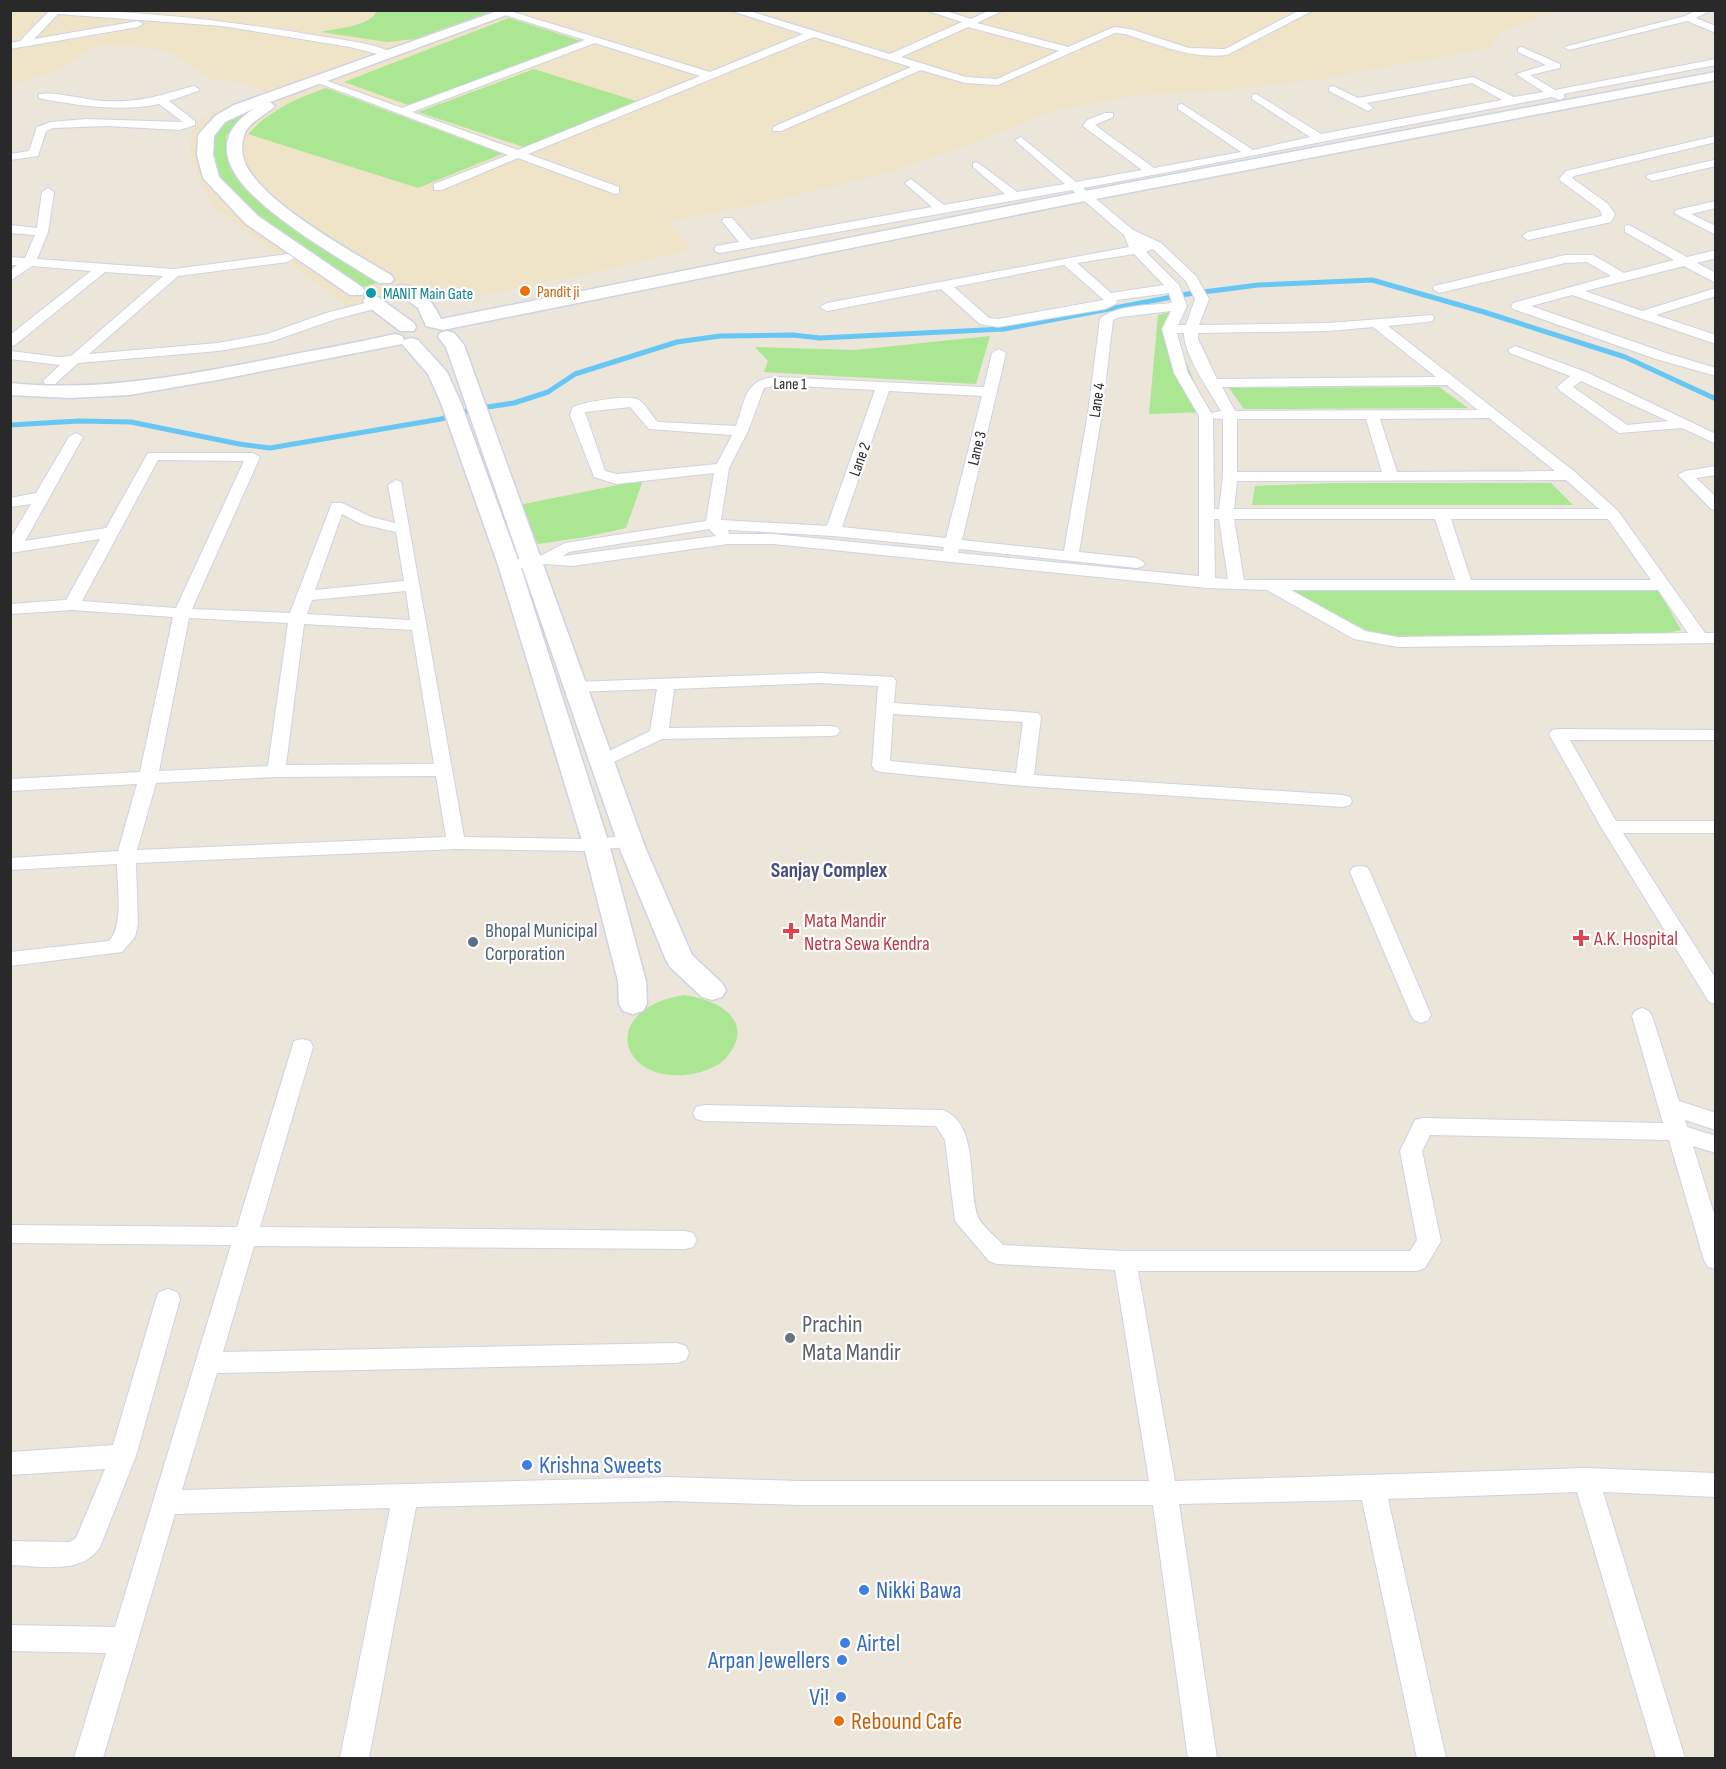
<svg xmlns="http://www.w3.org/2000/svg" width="1726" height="1769" viewBox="0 0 1726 1769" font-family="'Sofia Sans Condensed',sans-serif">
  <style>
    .education { fill: #efe4c8 }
    .green { fill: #abe693 }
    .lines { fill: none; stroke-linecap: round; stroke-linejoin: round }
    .stream { stroke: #67c7f4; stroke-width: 5 }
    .street-casing { stroke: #cfd2e3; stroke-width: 2 }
    .secondary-casing { stroke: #cfd2e3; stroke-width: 3 }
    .street { fill: #fff; fill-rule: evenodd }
    .secondary { fill: #fff; fill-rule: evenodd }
    .food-dot { fill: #e8710a; stroke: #fff; stroke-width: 2 }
    .culture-dot { fill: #0f9aa8; stroke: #fff; stroke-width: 2 }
    .health-dot { fill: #e0444e; stroke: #fff; stroke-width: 2 }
    .service-dot { fill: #5c6f8a; stroke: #fff; stroke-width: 2 }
    .worship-dot { fill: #6b7280; stroke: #fff; stroke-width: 2 }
    .shop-dot { fill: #3f7fe0; stroke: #fff; stroke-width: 2 }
    .labels { text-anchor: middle; stroke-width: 4.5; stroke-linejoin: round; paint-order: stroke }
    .far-food-label { font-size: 16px; fill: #c56008; stroke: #fff; text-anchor: start }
    .far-culture-label { font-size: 16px; fill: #0d838f; stroke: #fff; text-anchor: start }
    .far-street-label { font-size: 16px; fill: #292929; stroke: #fff }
    .health-label { font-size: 20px; fill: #be3a42; stroke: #fff; text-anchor: start }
    .service-label { font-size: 20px; fill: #4e5e75; stroke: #fff; text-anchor: start }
    .neighbourhood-label { font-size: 21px; font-weight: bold; fill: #474e7c; stroke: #fff }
    .near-worship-label { font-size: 24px; fill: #5b616d; stroke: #fff; text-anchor: start }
    .near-shop-label { font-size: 24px; fill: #366cbe; stroke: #fff; text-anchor: start }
    .near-food-label { font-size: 24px; fill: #c56008; stroke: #fff; text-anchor: start }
  </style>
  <rect width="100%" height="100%" fill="#ece5da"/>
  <path class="education" d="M11,10l1544,1 -55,22 -10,15 -169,31 -100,12 -83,4 -86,16 -83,34 -81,28 -123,30 -97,19 24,27 -107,26 -134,26 -30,-16 -72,22 -138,-102 -13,-27 -8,-27 1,-18 8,-12 15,-10 49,-19 -18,-9 -37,-5 -38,-26 -34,-6h-40l-36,24 -49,15z"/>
  <g class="green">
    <path d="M377,11v-1l115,1 -77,28 -28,3 -66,-10c16,-4 48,-5 56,-21z"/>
    <path d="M509,18l72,23 -173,64 -64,-23z"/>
    <path d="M534,69l102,32 -112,46 -106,-35z"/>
    <path d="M326,88l176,66 -84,34 -170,-54c22,-24 47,-35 78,-46z"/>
    <path d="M264,101l-28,24 -10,11c1,19 9,37 18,53l136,93 -16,5 -112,-73 -22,-20 -10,-18 -8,-31 4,-13 12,-12z"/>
    <path d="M1174,311l-2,18 35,83 -58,2 9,-99z"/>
    <path d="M990,336l-14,48 -212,-12 4,-11 -13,-14 100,3z"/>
    <path d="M1439,387l29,21 -224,1 -15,-21z"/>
    <path d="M643,480l-17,48 -40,9 -48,7 -19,-39z"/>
    <path d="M1333,483h218l22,22h-321l3,-19z"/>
    <path d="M1284,590l375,1 22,39 -19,4 -283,2z"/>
    <path d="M684,995c35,5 74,26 41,64 -8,8 -22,13 -33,15 -73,12 -95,-65 -8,-79z"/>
  </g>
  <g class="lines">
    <path class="stream" d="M10,425l69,-4 52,1 108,22 31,4 171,-29 33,-10 40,-6 34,-11 27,-18 102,-32 43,-6 73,-1 27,3 184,-9 184,-35 70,-9 114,-5 112,32 141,45 91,42"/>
    <defs>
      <g id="street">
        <path d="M50,10c91,0 180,11 269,26 18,3 62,8 75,18l-5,3 -39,-10 -128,-21 -164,-12 -24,25 104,-18 5,3 -5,3 -128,22v-6l10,-2z"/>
        <path d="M506,10l204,62 93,-38 -74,-24h17l144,44 72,-32 -37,-12h18l28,9 19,-9h14l-27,13 91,24 46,-20 16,2 59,19 36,1 75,-39h14l-87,45c-36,4 -68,-10 -102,-21l-10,-1 -117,52 -33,-2 -44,-13 -140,61h-8v-4l138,-60 -97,-30 -286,117 91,33v6l-4,1 -97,-36 -76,32h-8v-6l74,-29 -195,-74 1,-2h8l80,29 183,-68 -80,-25 -2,-2zM968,27l91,24 -62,28 -31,-2 -65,-20zM595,43l105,33 -182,74 -106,-38z"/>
        <path d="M1697,10h14l-15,8 20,8v7l-29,-12 -118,29 -5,-3 121,-31z"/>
        <path d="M1522,47l38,17v4l-30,7 25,15 161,-31v6l-153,29 2,3 -5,3 -8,-3c-155,29 -312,62 -469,91l50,42 28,13 35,33 13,23 -10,26 130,-2 103,-8 2,3 -2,3 -5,1 -39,4 187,146 43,39 87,122h11v10l-318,4 -44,-8 -87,-49 -60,-2 -434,-44h-45l-156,22 -26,-2 -31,5 -8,-5 2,-3 33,-6 23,-12 141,-22 8,-48 -98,11 -22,-7 -24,-62 3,-8c11,-5 57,-13 66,-7 8,5 12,16 19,22l78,4c10,-27 8,-47 41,-49l207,10 8,-34 7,-4 7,4 -44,187 102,11 24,-138 12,-94c13,-14 54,-14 72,-16l-3,-10 -52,7 -1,4 -11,5 -107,18 -18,-3 -39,-35 -114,22 -7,-4 7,-4 302,-56 -5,-12 -52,-45 -352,63 -4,-1 -2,-3 2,-3 23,-4 -17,-21 2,-3h8l19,22 181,-33 -25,-22 -2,-2 6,-4 33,26 61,-11 -32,-27v-4l4,-1 40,30 48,-8 -48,-42 -2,-2 6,-3 55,45 66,-12 -59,-44 4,-6 18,-7h8v4l-18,8 59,43 87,-16 -63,-43v-4l4,-1 71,46 57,-13 -58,-38v-4l4,-1 65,40 181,-34 -30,-17 -105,20 6,5 -5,3 -39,-20v-4l4,-1 25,12 115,-21 41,20 30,-5 -28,-18 30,-9 -28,-13v-4zM1153,249l33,32 9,18 -9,26h-8l9,-19 -8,-21 -33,-33zM1134,254l30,31 -53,8 -34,-30zM1064,265l40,35 -106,19 -9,-1 -35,-31zM1171,311l-9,18 12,44 25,43v160l-241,-23 1,-4 178,19 6,-2 2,-3 -8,-5 -58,-6 23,-139 11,-93 7,-3zM1373,327l63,50 -219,2 -19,-40v-6l131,-2zM1177,333h7c0,23 26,58 37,78l-10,2 -23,-40zM777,385l98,5 -48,136 -106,-6 8,-52 19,-37 16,-43zM1447,385l31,25 -243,1 -13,-24zM889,391l93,5 -36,142 -104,-11zM630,407l19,22 83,6 -15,29 -100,10 -12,-3 -20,-59zM1213,418l10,1v58l-4,32h-5zM1489,418l66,53 -158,1 -17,-53zM1237,419h129l16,53h-145zM1566,480l33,29h-365l3,-28zM1214,519h5l9,60 -13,-1zM1234,519h201l20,61h-211zM1451,519h157l43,61h-180zM709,529l7,7 -153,20 6,-4zM728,530l105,6 111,11 -1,4 -170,-17h-44zM1291,590h367l30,43 -290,4 -33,-6z"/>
        <path d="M194,86l5,3 -1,2 -29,10 26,20v4l-15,5 -73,-4 -54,2 -7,3 -8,25 -28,4v-6l19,-3 8,-24 14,-5 35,-3 97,3 -24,-18c-38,8 -78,2 -116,-5l-4,-1v-4c15,-3 47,6 65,7 37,2 56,-6 90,-15z"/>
        <path d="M1716,136v6l-142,34 -2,2 36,26 7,10 -4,8 -83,18 -6,-4 6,-4 74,-16 -2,-6 -39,-29 -2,-2 7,-8z"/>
        <path d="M1714,160l2,6 -64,15 -6,-4 2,-2z"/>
        <path d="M48,188l6,4 -6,40 -11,27 137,10 114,-15 6,4 -6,4 -110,14 -89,78 129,-11 49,-9 59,-21 51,-13 7,4 -2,3 -46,12 -66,23 -52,9 -140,12 -23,21h-10l-2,-3 17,-16 -50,-6v-8l48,6 13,-1 92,-80 -58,-4 -90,73 -5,1v-11l81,-64 -59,-5 -22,15v-10l7,-6h-7v-8l15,1 10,-23 -25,-2v-8l27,3 5,-36z"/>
        <path d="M1716,201v7l-25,6 25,12v9l-42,-22 2,-3z"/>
        <path d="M1629,225l58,32 29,-7v8l-19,5 19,10v10l-32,-17 -99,25 57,20 74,-23v8l-60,19 60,20v9l-144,-49 -41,11 135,47 50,15v8l-60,-17 -143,-50 -2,-3 2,-3 98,-27 -24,-14 -22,1 -126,30 -6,-4 1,-3 131,-31h28l31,18 50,-13 -49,-28v-6z"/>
        <path d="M1515,346l71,26 130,62v10l-34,-16 -63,5 -60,-43 -2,-3 13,-11 -60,-23 -2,-3zM1581,381l87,40 -41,4 -54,-38z"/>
        <path d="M76,433l7,4 -58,104 81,-13 42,-75h105l7,4 -68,152 98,4 42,-110h10l29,14 24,6 -7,-38 8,-5 5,2 63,355 120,2 46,-3 7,2 3,4 -3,4 -53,5 -128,-2 -320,14 2,61 -3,13 -13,15 -112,14v-14l99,-11c15,-15 8,-56 8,-77l-107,6v-12l108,-7 19,-67 -127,7v-12l130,-7 33,-155 -101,-7 -62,4v-10l56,-4 34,-61 -90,14v-14l21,-35 -21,3v-9l26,-5 33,-56zM158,460l86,1 -68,147 -94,-7zM342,514l19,10 35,8 8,49 -89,9zM406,591l4,29 -103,-6 5,-14zM189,618l99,5 -20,143 -109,5zM304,624l108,6 22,134 -148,1zM436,776l10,61 -309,13 19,-67 120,-6z"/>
        <path d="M1716,466v9l-20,3 20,19v13l-5,-1 -33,-34 7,-4z"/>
        <path d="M819,673l74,4 3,4 -2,22 144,10 3,4 -7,58 309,20 7,2 2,4 -2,4 -7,2 -319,-21 -143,-14 -6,-2 -3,-4 6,-80 -59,-3 -145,6 -5,39 162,-2 6,1 3,4 -3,4 -6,1 -169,3 -61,29 -6,-2 -3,-4 3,-4 55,-27 7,-42 -82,3 -6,-1 -3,-4 3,-4 6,-1zM893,714l130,8 -7,51 -126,-12z"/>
        <path d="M1558,729l158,1v10h-146l46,81h100v12h-93l93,146v25l-7,-2 -108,-175 -52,-93 3,-4z"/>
        <path d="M1360,866l7,1 3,5 61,143 -3,5 -7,3 -7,-3 -3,-5 -61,-143 3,-5z"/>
        <path d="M1642,1008l7,3 3,5 27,85 37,12v17l-31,-10 2,7 29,9v17l-23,-7 23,74v49l-8,-2 -4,-7 -35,-120 -239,-5 -8,16 19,90 -16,27 -8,3h-279l37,210 411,-13 130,5v24l-113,-5 82,266h-29l-79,-266 -189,7 58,259h-29l-55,-258 -183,4 38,254h-29l-35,-253h-354l-130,-4 -253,6 -47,251h-29l50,-250 -215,6 -72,244h-29l32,-105 -96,-2v-26l105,2 116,-382 -221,-2v-18l227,2 57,-186 8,-2 8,2 3,6 -53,180 425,4 8,2 4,7 -4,7 -8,2 -431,-3 -31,106 454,-9 9,3 3,7 -3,7 -9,3 -460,10 -35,117 487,-13 130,4h350l-34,-211 -118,-6 -8,-3 -34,-40 -10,-81 -9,-14 -232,-5 -8,-2 -3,-6 3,-6 8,-2 238,5c38,12 25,77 36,107 4,9 18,20 25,28l122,6h285l7,-11 -17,-89 15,-31 8,-2 240,5 -31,-107 3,-5z"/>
        <path d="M168,1289l9,3 3,7 -44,157 -36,91c-18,28 -59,19 -90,18v-24l60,1 6,-4 29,-69 -95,6v-23l103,-7 43,-146 3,-7z"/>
      </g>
      <g id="secondary">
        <path d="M500,10h20l-250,92 5,4 -3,3c-9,7 -22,13 -27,24 -4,10 -4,22 1,32 19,39 107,87 145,110l3,4 -3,4h-12c-38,-24 -137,-79 -150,-122 -8,-24 7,-41 26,-53l-30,14 -11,14 -1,19 6,22 39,39 104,71 3,4 -3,4h-12l-104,-71 -43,-46 -6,-23 1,-20 17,-19 19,-11z"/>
        <path d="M1716,72v8l-631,121 -642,129 -17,-4 -8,-18 -24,-18 3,-4c20,-5 37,17 44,33l644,-128z"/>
        <path d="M372,296l6,1 36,26 2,4 -2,4h-14l-34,-26 -3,-4 3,-4z"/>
        <path d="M447,331l7,2 10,12 181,502 47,108 30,28 4,7 -4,7 -10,3 -10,-3 -32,-30 -4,-7 -47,-113 -173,-500 -8,-10 2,-4z"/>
        <path d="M395,334l7,2 2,4 -2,4 -185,36 -88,15 -59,3 -60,-3v-12c87,9 170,-7 255,-23 43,-9 87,-16 130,-26z"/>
        <path d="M411,338l7,2 29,32 14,31 60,165 88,276 37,137 1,23 -4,7 -10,3 -10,-3 -4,-7 -1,-23 -35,-137 -84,-276 -58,-165 -13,-29 -26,-30 2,-4z"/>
      </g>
    </defs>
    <use href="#street" class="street-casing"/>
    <use href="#secondary" class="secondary-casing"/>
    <use href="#street" class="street"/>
    <use href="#secondary" class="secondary"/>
  </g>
  <g class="food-dot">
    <circle cx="525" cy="291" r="6"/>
    <circle cx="839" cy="1721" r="6"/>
  </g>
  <circle class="culture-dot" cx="371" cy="293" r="6"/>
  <g class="health-dot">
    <path d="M788 922h6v6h6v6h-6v6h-6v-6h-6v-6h6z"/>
    <path d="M1578 929h6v6h6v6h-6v6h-6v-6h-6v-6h6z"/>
  </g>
  <circle class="service-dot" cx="473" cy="942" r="6"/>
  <circle class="worship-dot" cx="790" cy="1338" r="6"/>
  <g class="shop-dot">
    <circle cx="527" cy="1465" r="6"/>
    <circle cx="864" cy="1590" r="6"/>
    <circle cx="845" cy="1643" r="6"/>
    <circle cx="842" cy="1660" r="6"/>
    <circle cx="841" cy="1697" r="6"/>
  </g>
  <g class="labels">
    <g class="far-food-label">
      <text x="537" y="297">Pandit ji</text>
    </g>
    <g class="far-culture-label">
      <text x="383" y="299">MANIT Main Gate</text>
    </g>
    <g class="far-street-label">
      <text transform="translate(790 383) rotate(1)" y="6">Lane 1</text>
      <text transform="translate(1096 400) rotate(-82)" y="6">Lane 4</text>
      <text transform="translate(976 448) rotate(-76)" y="6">Lane 3</text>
      <text transform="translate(859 459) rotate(-70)" y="6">Lane 2</text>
    </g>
    <g class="health-label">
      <text x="804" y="927">Mata Mandir<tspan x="804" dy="23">Netra Sewa Kendra</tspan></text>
      <text x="1594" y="945">A.K. Hospital</text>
    </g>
    <g class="service-label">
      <text x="485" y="937">Bhopal Municipal<tspan x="485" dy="23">Corporation</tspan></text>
    </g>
    <g class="neighbourhood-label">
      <text x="829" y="877">Sanjay Complex</text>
    </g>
    <g class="near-worship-label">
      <text x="802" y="1332">Prachin<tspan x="802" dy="28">Mata Mandir</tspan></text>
    </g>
    <g class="near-shop-label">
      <text x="539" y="1473">Krishna Sweets</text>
      <text x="876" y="1598">Nikki Bawa</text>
      <text x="857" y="1651">Airtel</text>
      <text x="830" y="1668" text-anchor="end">Arpan Jewellers</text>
      <text x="829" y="1705" text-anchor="end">Vi!</text>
    </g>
    <g class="near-food-label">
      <text x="851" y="1729">Rebound Cafe</text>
    </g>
  </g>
  <rect width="1726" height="1769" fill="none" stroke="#292929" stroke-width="24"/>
</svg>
